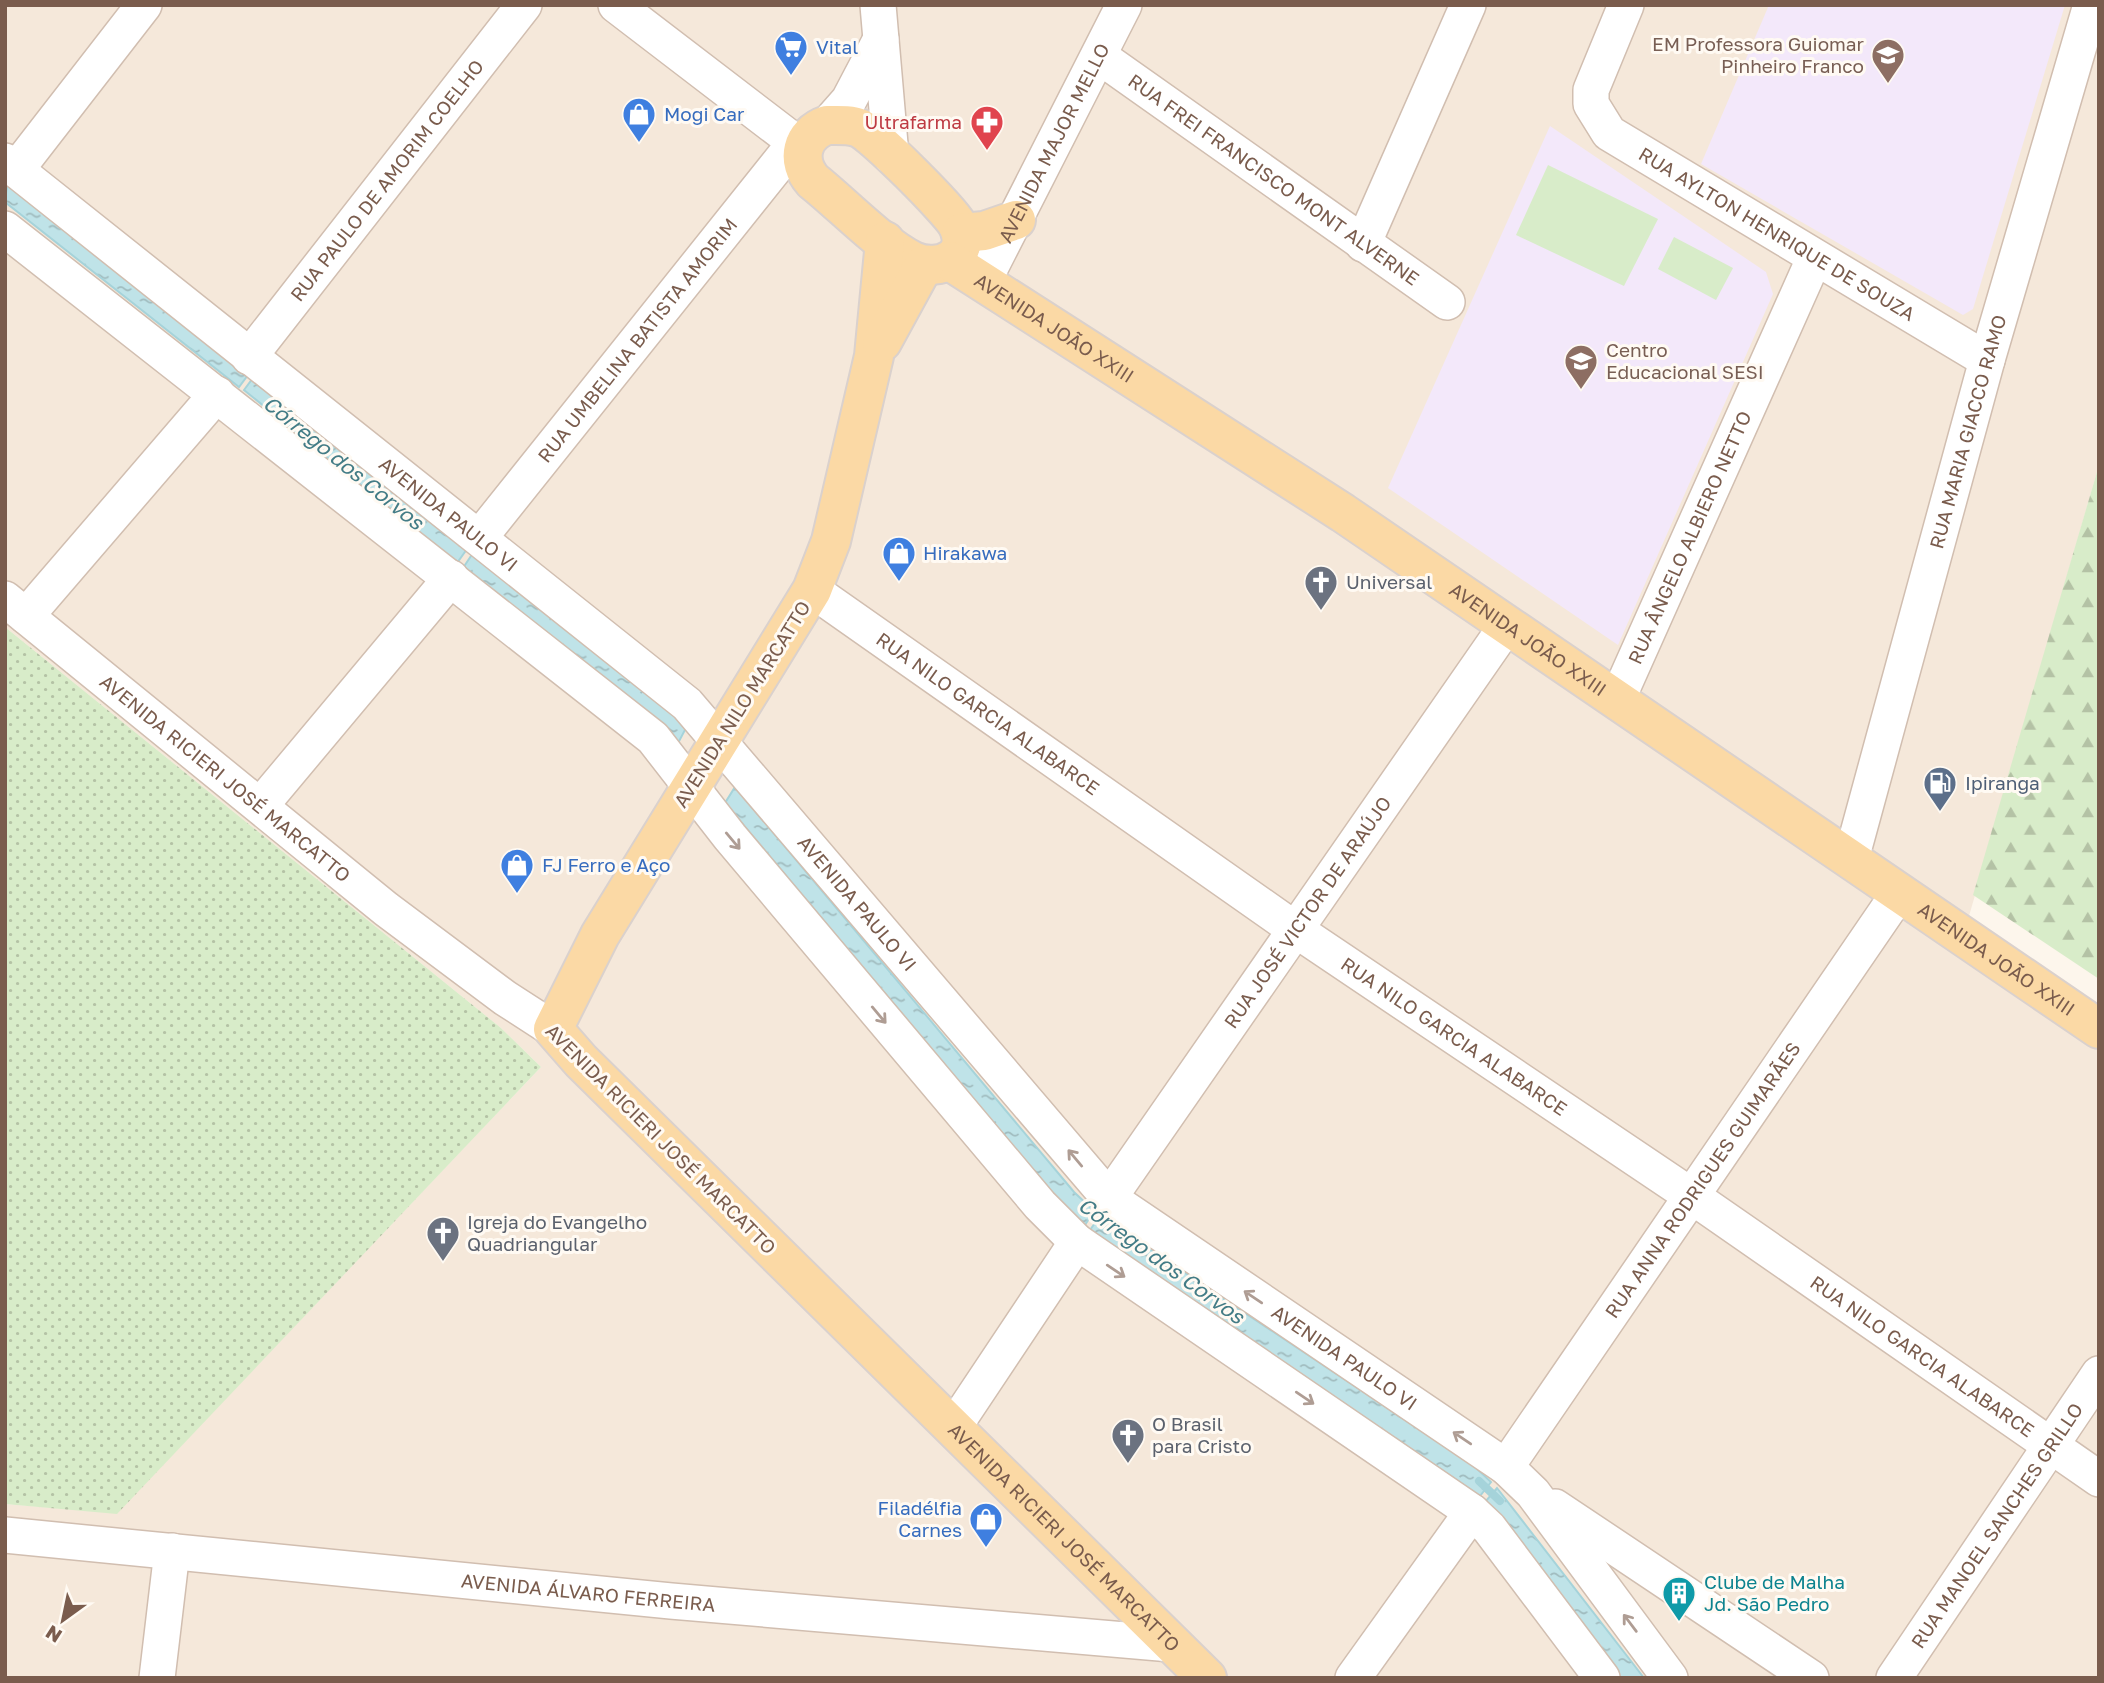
<svg xmlns="http://www.w3.org/2000/svg" width="2104" height="1683" viewBox="0 0 2104 1683" font-family="'Golos Text',sans-serif">
  <style>
    .residential { fill: #f5e8da }
    .education { fill: #f3e8fa }
    .green { fill: url(#green-dots) }
    .forest { fill: url(#forest-firs) }
    .pitch { fill: #d8ecc9 }
    .water { fill: url(#water-ripples); stroke: #a5d3da; stroke-width: 2 }
    .lines { fill: none; stroke-linecap: round; stroke-linejoin: round }
    .stream { stroke: #a5d3da; stroke-width: 8 }
    .minor-casing { stroke: #d1beb0; stroke-width: 38 }
    .major-casing { stroke: #dad1cd; stroke-width: 42 }
    .minor { stroke: #fff; stroke-width: 35 }
    .major { stroke: #fbd9a5; stroke-width: 38 }
    .oneway { stroke: #af9d94 }
    .labels { text-anchor: middle; stroke-width: 6; stroke-linejoin: round; paint-order: stroke }
    .education-label { font-size: 19px; fill: #785e54; stroke: #fffaf3; text-anchor: end }
    .shop-label { font-size: 19px; fill: #366cbe; stroke: #fffaf3; text-anchor: start }
    .health-label { font-size: 19px; fill: #be3a42; stroke: #fffaf3; text-anchor: end }
    .street-label { font-size: 19px; fill: #7a5c4d; stroke: #fffaf3 }
    .worship-label { font-size: 19px; fill: #5b616d; stroke: #fffaf3; text-anchor: start }
    .service-label { font-size: 19px; fill: #4e5e75; stroke: #fffaf3; text-anchor: start }
    .culture-label { font-size: 19px; fill: #0d838f; stroke: #fffaf3; text-anchor: start }
    .water-label { font-size: 21px; font-style: italic; fill: #437c86; stroke: #fffaf3 }
  </style>
  <defs>
    <pattern id="green-dots" width="8" height="8" patternUnits="userSpaceOnUse" patternTransform="scale(1.75)"><rect width="8" height="8" fill="#d8ecc9"/><path d="M2 2h.1M6 6h.1" fill="none" stroke="#b4c2a5" stroke-width="1.8" stroke-linecap="round"/></pattern>
    <pattern id="forest-firs" width="22" height="20" patternUnits="userSpaceOnUse" patternTransform="scale(1.75)"><rect width="22" height="20" fill="#d8ecc9"/><path d="M5 1l3.5 6h-7zM16 11l3.5 6h-7z" fill="#b4c2a5"/></pattern>
    <pattern id="water-ripples" width="26" height="14" patternUnits="userSpaceOnUse" patternTransform="scale(1.75)"><rect width="26" height="14" fill="#bfe3e8"/><path d="M2 4q2-2 4 0t4 0M15 11q2-2 4 0t4 0" fill="none" stroke="#a0bbbe"/></pattern>
  </defs>
  <rect width="100%" height="100%" fill="#fdf6ec"/>
  <path class="residential" d="M5,5h2094v460l-132,458 132,90v665h-2094v-174l112,9 424,-446 -40,-39 -496,-401z"/>
  <g class="education">
    <path d="M1769,5h296l-92,304 -10,6 -262,-151z"/>
    <path d="M1550,126l216,146 7,22 -155,351 -230,-157z"/>
  </g>
  <path class="green" d="M5,627l496,401 40,39 -424,447 -112,-10z"/>
  <path class="forest" d="M2099,465v514l-126,-84z"/>
  <g class="pitch">
    <path d="M1548,165l110,54 -34,67 -108,-51z"/>
    <path d="M1674,237l59,31 -17,32 -58,-31z"/>
  </g>
  <g class="water">
    <path d="M7,185l241,190 -9,12 -234,-185z"/>
    <path d="M253,378l214,171 -10,14 -213,-173z"/>
    <path d="M473,553l196,157 17,18 -10,19 -213,-179z"/>
    <path d="M735,787l339,405 20,19 -9,14 -31,-30 -329,-392z"/>
    <path d="M1100,1216l374,250 17,16 -11,14 -378,-257 -12,-9z"/>
    <path d="M1497,1488l147,190h-23l-136,-176z"/>
  </g>
  <g class="lines">
    <path class="stream" d="M1479,1481l21,20"/>
    <defs>
      <g id="minor">
        <path d="M616,5l188,144"/>
        <path d="M878,5l13,151"/>
        <path id="s1" d="M1626,5l-35,85v14l18,29 378,227"/>
        <path id="s2" d="M1099,56l348,246"/>
        <path d="M827,125l22,-25 32,-61"/>
        <path id="s3" d="M5,161l682,543 422,494 397,269 27,26 137,185"/>
        <path d="M16,170l128,-165"/>
        <path d="M5,229l648,509 77,99 310,368 37,37 395,270 17,16 113,150"/>
        <path d="M1363,244l105,-239"/>
        <path id="s4" d="M983,282l141,-277"/>
        <path id="s5" d="M249,357l275,-352"/>
        <path id="s6" d="M480,537l315,-394"/>
        <path id="s7" d="M812,590l484,340 397,267 406,282"/>
        <path id="s8" d="M5,599l381,310 119,89 48,31"/>
        <path d="M26,616l191,-222"/>
        <path id="s9" d="M1617,700l197,-441"/>
        <path d="M261,805l190,-227"/>
        <path id="s10" d="M1851,859l136,-499 104,-355"/>
        <path id="s11" d="M1109,1198l398,-573"/>
        <path d="M953,1428l124,-186"/>
        <path id="s12" d="M1506,1467l393,-574"/>
        <path d="M1555,1507l256,171"/>
        <path id="s13" d="M5,1535l666,66 500,43"/>
        <path d="M157,1678l15,-127"/>
        <path d="M1353,1678l119,-166"/>
        <path id="s14" d="M1894,1678l205,-304"/>
      </g>
      <g id="major">
        <path d="M827,125c10,0 23,-1 32,3 14,5 90,82 98,96 17,32 -17,49 -44,37 -31,-15 -71,-57 -100,-80 -18,-20 -12,-47 14,-56z"/>
        <path d="M961,233l23,-2 32,-11"/>
        <path id="s15" d="M885,241l-11,115 -43,185 -19,49 -212,345 -47,94 28,32 626,617"/>
        <path id="s16" d="M950,261l393,252 756,516"/>
        <path d="M882,342l42,-77"/>
      </g>
    </defs>
    <use href="#minor" class="minor-casing"/>
    <use href="#major" class="major-casing"/>
    <use href="#minor" class="minor"/>
    <use href="#major" class="major"/>
  </g>
  <defs><path id="oneway-shaft" d="M-6 0H5M1.5-3L5.5 0L1.5 3" fill="none" stroke-width="1.6" stroke-linecap="round" stroke-linejoin="round" transform="scale(1.75)"/></defs>
  <g class="oneway">
    <use href="#oneway-shaft" transform="translate(733 841) rotate(50)"/>
    <use href="#oneway-shaft" transform="translate(879 1015) rotate(50)"/>
    <use href="#oneway-shaft" transform="translate(1075 1158) rotate(-130)"/>
    <use href="#oneway-shaft" transform="translate(1116 1271) rotate(34)"/>
    <use href="#oneway-shaft" transform="translate(1253 1297) rotate(-146)"/>
    <use href="#oneway-shaft" transform="translate(1305 1398) rotate(34)"/>
    <use href="#oneway-shaft" transform="translate(1462 1438) rotate(-146)"/>
    <use href="#oneway-shaft" transform="translate(1630 1623) rotate(-127)"/>
  </g>
  <defs>
    <symbol id="supermarket-pin" viewBox="-11 -11 22 30"><path d="M0 17L-7.5 6A9.5 9.5 0 1 1 7.5 6Z" fill="#3f7fe0" stroke="#fffaf3"/><path d="M-6-5.5h2.5l.6 2H6L4.5 2H-2.5L-4.4-4H-6ZM-1.5 3.2a1.3 1.3 0 1 0 .1 0ZM3 3.2a1.3 1.3 0 1 0 .1 0Z" fill="#fff"/></symbol>
    <symbol id="school-pin" viewBox="-11 -11 22 30"><path d="M0 17L-7.5 6A9.5 9.5 0 1 1 7.5 6Z" fill="#8d6e63" stroke="#fffaf3"/><path d="M0-5L7-2L0 1L-7-2ZM-4 1L0 2.5L4 1V4Q0 6-4 4Z" fill="#fff"/></symbol>
    <symbol id="shop-pin" viewBox="-11 -11 22 30"><path d="M0 17L-7.5 6A9.5 9.5 0 1 1 7.5 6Z" fill="#3f7fe0" stroke="#fffaf3"/><path d="M-5-2.5h2.3a2.7 3.5 0 0 1 5.4 0H5L5.5 6h-11ZM-1.5-2.5h3a1.5 2.3 0 0 0-3 0Z" fill="#fff"/></symbol>
    <symbol id="pharmacy-pin" viewBox="-11 -11 22 30"><path d="M0 17L-7.5 6A9.5 9.5 0 1 1 7.5 6Z" fill="#e0444e" stroke="#fffaf3"/><path d="M-2-6h4v4h4v4h-4v4h-4v-4h-4v-4h4Z" fill="#fff"/></symbol>
    <symbol id="church-pin" viewBox="-11 -11 22 30"><path d="M0 17L-7.5 6A9.5 9.5 0 1 1 7.5 6Z" fill="#6b7280" stroke="#fffaf3"/><path d="M-1.2-6h2.4v3.5h3.3v2.4h-3.3V6h-2.4V-.1h-3.3v-2.4h3.3Z" fill="#fff"/></symbol>
    <symbol id="fuel-pin" viewBox="-11 -11 22 30"><path d="M0 17L-7.5 6A9.5 9.5 0 1 1 7.5 6Z" fill="#5c6f8a" stroke="#fffaf3"/><path d="M-5.5-6h7V0h2V4h1.3V-2.5L3-4.5l.8-.8L6-3V5H2.5V1h-1V6h-7ZM-4.2-4.7v3.2H.2V-4.7Z" fill="#fff"/></symbol>
    <symbol id="building-pin" viewBox="-11 -11 22 30"><path d="M0 17L-7.5 6A9.5 9.5 0 1 1 7.5 6Z" fill="#0f9aa8" stroke="#fffaf3"/><path d="M-4-6H4V6H1V3H-1V6H-4ZM-2.5-4.3h1.7v1.8h-1.7ZM.8-4.3h1.7v1.8H.8ZM-2.5-1h1.7V.8h-1.7ZM.8-1h1.7V.8H.8Z" fill="#fff"/></symbol>
  </defs>
  <g fill-rule="evenodd">
    <use href="#supermarket-pin" x="772" y="28" width="38" height="52"/>
    <use href="#school-pin" x="1869" y="36" width="38" height="52"/>
    <use href="#shop-pin" x="620" y="95" width="38" height="52"/>
    <use href="#pharmacy-pin" x="968" y="103" width="38" height="52"/>
    <use href="#school-pin" x="1562" y="342" width="38" height="52"/>
    <use href="#shop-pin" x="880" y="534" width="38" height="52"/>
    <use href="#church-pin" x="1302" y="563" width="38" height="52"/>
    <use href="#fuel-pin" x="1921" y="764" width="38" height="52"/>
    <use href="#shop-pin" x="498" y="846" width="38" height="52"/>
    <use href="#church-pin" x="424" y="1214" width="38" height="52"/>
    <use href="#church-pin" x="1109" y="1416" width="38" height="52"/>
    <use href="#shop-pin" x="967" y="1500" width="38" height="52"/>
    <use href="#building-pin" x="1660" y="1574" width="38" height="52"/>
  </g>
  <g class="labels">
    <g class="education-label">
      <text x="1864" y="51">EM Professora Guiomar<tspan x="1864" dy="22">Pinheiro Franco</tspan></text>
      <text x="1606" y="357" text-anchor="start">Centro<tspan x="1606" dy="22">Educacional SESI</tspan></text>
    </g>
    <g class="shop-label">
      <text x="816" y="54">Vital</text>
      <text x="664" y="121">Mogi Car</text>
      <text x="923" y="560">Hirakawa</text>
      <text x="542" y="872">FJ Ferro e Aço</text>
      <text x="962" y="1515" text-anchor="end">Filadélfia<tspan x="962" dy="22">Carnes</tspan></text>
    </g>
    <g class="health-label">
      <text x="962" y="129">Ultrafarma</text>
    </g>
    <g class="street-label">
      <text dy="7" stroke="none"><textPath href="#s4" startOffset="156">AVENIDA MAJOR MELLO</textPath></text>
      <text dy="7" stroke="none"><textPath href="#s2" startOffset="214">RUA FREI FRANCISCO MONT ALVERNE</textPath></text>
      <text dy="7" stroke="none"><textPath href="#s5" startOffset="224">RUA PAULO DE AMORIM COELHO</textPath></text>
      <text dy="7" stroke="none"><textPath href="#s1" startOffset="336">RUA AYLTON HENRIQUE DE SOUZA</textPath></text>
      <text dy="7" stroke="none"><textPath href="#s16" startOffset="124">AVENIDA JOÃO XXIII</textPath></text>
      <text dy="7" stroke="none"><textPath href="#s6" startOffset="252">RUA UMBELINA BATISTA AMORIM</textPath></text>
      <text dy="7" stroke="none"><textPath href="#s10" startOffset="443">RUA MARIA GIACCO RAMO</textPath></text>
      <text dy="7" stroke="none"><textPath href="#s3" startOffset="567">AVENIDA PAULO VI</textPath></text>
      <text dy="7" stroke="none"><textPath href="#s9" startOffset="178">RUA ÂNGELO ALBIERO NETTO</textPath></text>
      <text dy="7" stroke="none"><textPath href="#s16" startOffset="691">AVENIDA JOÃO XXIII</textPath></text>
      <text transform="translate(742 704) rotate(-58)" y="7">AVENIDA NILO MARCATTO</text>
      <text dy="7" stroke="none"><textPath href="#s7" startOffset="215">RUA NILO GARCIA ALABARCE</textPath></text>
      <text dy="7" stroke="none"><textPath href="#s8" startOffset="284">AVENIDA RICIERI JOSÉ MARCATTO</textPath></text>
      <text dy="7" stroke="none"><textPath href="#s3" startOffset="1134">AVENIDA PAULO VI</textPath></text>
      <text dy="7" stroke="none"><textPath href="#s11" startOffset="348">RUA JOSÉ VICTOR DE ARAÚJO</textPath></text>
      <text dy="7" stroke="none"><textPath href="#s16" startOffset="1258">AVENIDA JOÃO XXIII</textPath></text>
      <text dy="7" stroke="none"><textPath href="#s7" startOffset="782">RUA NILO GARCIA ALABARCE</textPath></text>
      <text transform="translate(661 1139) rotate(45)" y="7">AVENIDA RICIERI JOSÉ MARCATTO</text>
      <text dy="7" stroke="none"><textPath href="#s12" startOffset="348">RUA ANNA RODRIGUES GUIMARÃES</textPath></text>
      <text dy="7" stroke="none"><textPath href="#s7" startOffset="1349">RUA NILO GARCIA ALABARCE</textPath></text>
      <text dy="7" stroke="none"><textPath href="#s3" startOffset="1806">AVENIDA PAULO VI</textPath></text>
      <text dy="7" stroke="none"><textPath href="#s14" startOffset="184">RUA MANOEL SANCHES GRILLO</textPath></text>
      <text dy="7" stroke="none"><textPath href="#s15" startOffset="1589">AVENIDA RICIERI JOSÉ MARCATTO</textPath></text>
      <text dy="7" stroke="none"><textPath href="#s13" startOffset="586">AVENIDA ÁLVARO FERREIRA</textPath></text>
    </g>
    <g class="worship-label">
      <text x="1346" y="589">Universal</text>
      <text x="467" y="1229">Igreja do Evangelho<tspan x="467" dy="22">Quadriangular</tspan></text>
      <text x="1152" y="1431">O Brasil<tspan x="1152" dy="22">para Cristo</tspan></text>
    </g>
    <g class="service-label">
      <text x="1965" y="790">Ipiranga</text>
    </g>
    <g class="culture-label">
      <text x="1704" y="1589">Clube de Malha<tspan x="1704" dy="22">Jd. São Pedro</tspan></text>
    </g>
    <g class="water-label">
      <text transform="translate(343 463) rotate(39)" y="7">Córrego dos Corvos</text>
      <text transform="translate(1161 1261) rotate(36)" y="7">Córrego dos Corvos</text>
    </g>
  </g>
  <rect width="2104" height="1683" fill="none" stroke="#7a5c4d" stroke-width="14"/>
  <g transform="translate(63 1620) rotate(213)" stroke="#fffaf3" stroke-width="5" paint-order="stroke">
  <path d="M0-5L12 26L0 18L-12 26Z" fill="#7a5c4d"/>
  <text y="-10" font-size="19" font-weight="bold" text-anchor="middle" fill="#7a5c4d">N</text>
  </g>
</svg>
